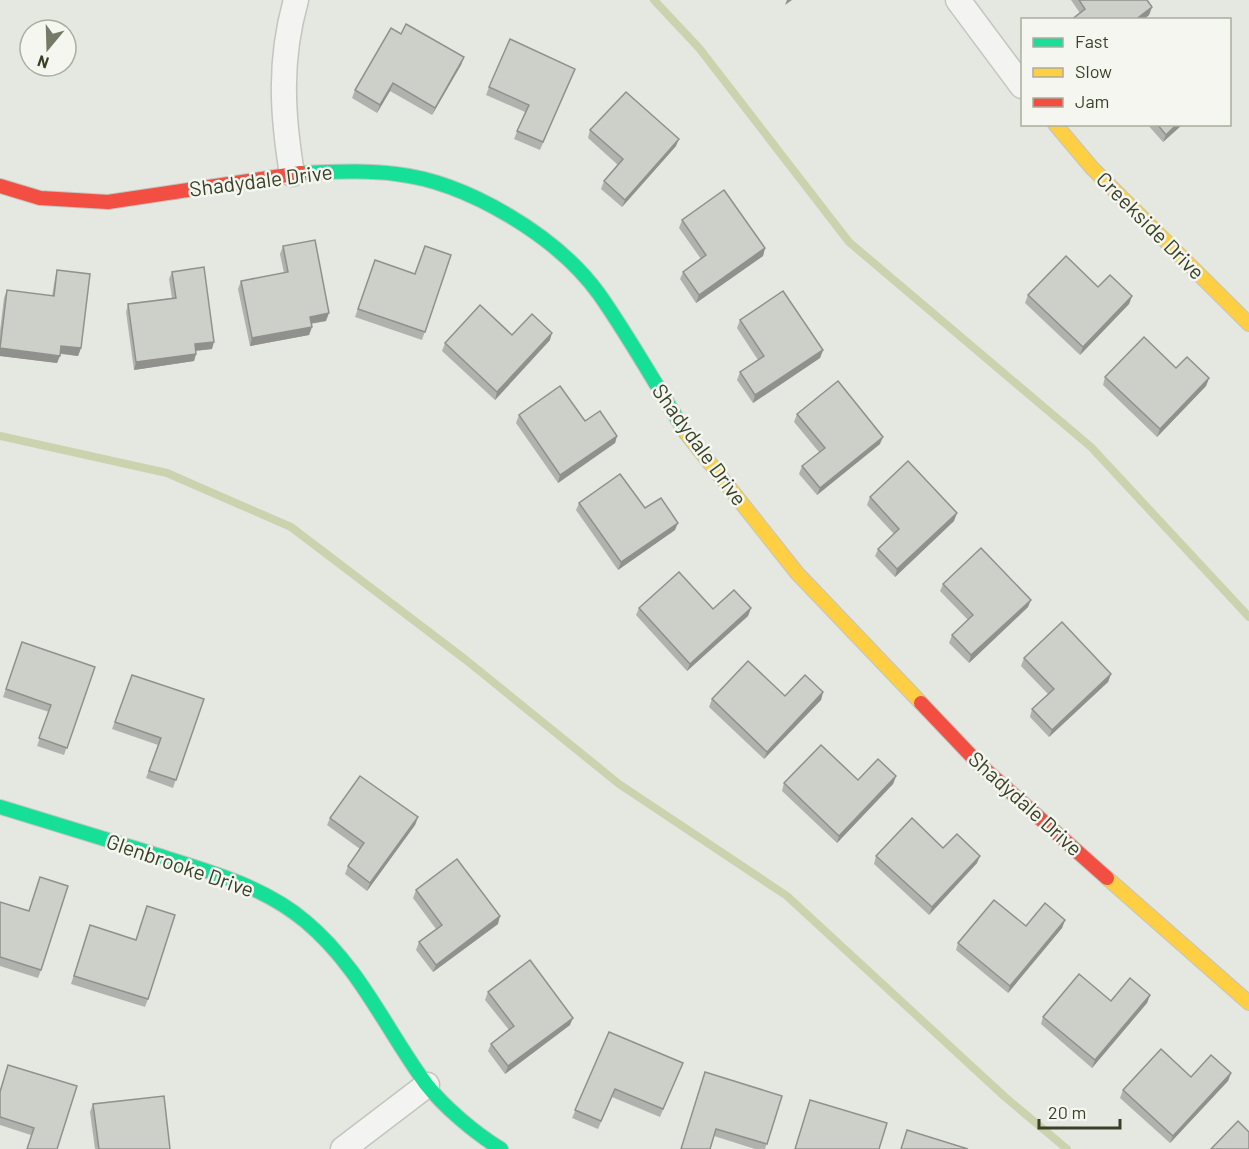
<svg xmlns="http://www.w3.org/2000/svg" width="1249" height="1149" viewBox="0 0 1249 1149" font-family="Barlow,sans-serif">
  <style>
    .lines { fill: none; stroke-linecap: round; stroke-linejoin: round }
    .stream { stroke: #cbd3ae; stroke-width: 8 }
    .street-casing { stroke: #c3c5bf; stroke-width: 27 }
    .fast-casing { stroke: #c3c5bf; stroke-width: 16 }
    .slow-casing { stroke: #c3c5bf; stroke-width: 16 }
    .jam-casing { stroke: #c3c5bf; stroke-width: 16 }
    .street { stroke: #f3f3f1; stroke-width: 24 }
    .fast { stroke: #16e098; stroke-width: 14 }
    .slow { stroke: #ffcf43; stroke-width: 14 }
    .jam { stroke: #f24e42; stroke-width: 14 }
    .wall { fill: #b0b2ad }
    .shaded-wall { fill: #90918d }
    .building { fill: #cdcfc9; stroke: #90918d; stroke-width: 1.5 }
    .labels { text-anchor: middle; stroke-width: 5; stroke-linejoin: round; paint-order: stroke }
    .street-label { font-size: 21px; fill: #384127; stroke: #f4f6ef }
  </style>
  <rect width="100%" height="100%" fill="#e5e7e1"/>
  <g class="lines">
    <g class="stream">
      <path d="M654,0l45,48 150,194 242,205 158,170"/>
      <path d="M0,436l167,37 124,54 175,133 153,124 168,112 218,201 62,52"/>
    </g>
    <defs>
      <g id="street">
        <path d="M958,0l64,86"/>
        <path d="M292,174c-10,-61 -13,-114 4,-174"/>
        <path d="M343,1149l84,-64"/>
      </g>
      <g id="fast">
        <path d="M301,173c32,-1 63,-3 95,1 71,8 161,62 203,120 31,44 58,93 87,139"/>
        <path d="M0,807c49,15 98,30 147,45 54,17 114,32 158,69 55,46 80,107 121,163 18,23 50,50 75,65"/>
      </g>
      <g id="slow">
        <path d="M1055,124l37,44 157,156"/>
        <path d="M686,433l111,140 124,130"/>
        <path d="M1107,878l142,125"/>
      </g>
      <g id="jam">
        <path d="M0,186l40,12 68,4 193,-29"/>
        <path d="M921,703l59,62 127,113"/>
      </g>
    </defs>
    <use href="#street" class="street-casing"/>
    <use href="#fast" class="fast-casing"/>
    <use href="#slow" class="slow-casing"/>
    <use href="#jam" class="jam-casing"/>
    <use href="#street" class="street"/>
    <use href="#fast" class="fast"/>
    <use href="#slow" class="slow"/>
    <use href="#jam" class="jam"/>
  </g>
  <g class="wall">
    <path d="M1071,0h76l5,7 -3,8 -6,5h-72l9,-7z"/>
    <path d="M401,34l63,23 -3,8 -29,50 -42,-24 -13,22 -25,-15 3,-8z"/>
    <path d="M575,69l-35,81 -26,-11 11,-27 -39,-17 3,-8z"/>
    <path d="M1147,124h36l-20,18z"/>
    <path d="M590,130l86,16 -54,61 -21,-18 3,-8 14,-16 -30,-27z"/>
    <path d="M682,220l83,28 -2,8 -67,47 -16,-24 3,-7 18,-13 -22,-31z"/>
    <path d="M283,246l43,75 -15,3 1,3 -3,8 -59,11 -12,-57 3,-8 43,-8 -4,-19z"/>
    <path d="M451,255l-29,85 -67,-23 20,-57 40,14z"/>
    <path d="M57,270l24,78 -3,8 -18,-2 -3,9 -57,-7v-25l4,-33 3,-8 45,6 3,-18z"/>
    <path d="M172,272l40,77 -16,2v3l-2,7 -60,9 -8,-58 2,-8 44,-6 -3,-19z"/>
    <path d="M1098,287l34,9 -3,8 -49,51 -55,-52 3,-8z"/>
    <path d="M740,320l83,30 -3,8 -67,45 -16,-23 3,-8 18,-12 -21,-32z"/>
    <path d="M512,335l38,5 -55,60 -53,-49 3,-8z"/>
    <path d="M1176,368l33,10 -3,8 -49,51 -54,-52 2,-8z"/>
    <path d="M797,414l83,30 -63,51 -18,-21 3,-8 17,-14 -25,-30z"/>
    <path d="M519,415l66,6 32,15 -2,7 -57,40 -42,-60z"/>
    <path d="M870,497l84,24 -59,56 -20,-21 3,-7 16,-15 -27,-29z"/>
    <path d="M579,503l66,5 30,22 -57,40 -42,-60z"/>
    <path d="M943,584l85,23 -59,56 -20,-20 3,-8 16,-15 -28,-29z"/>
    <path d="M639,608l74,1 38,-1 -3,8 -61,55 -51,-56z"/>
    <path d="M22,642l73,25 -31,88 -27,-9 12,-34 -46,-15z"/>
    <path d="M1024,658l87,16 -3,8 -59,55 -19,-20 2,-8 16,-15 -27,-28z"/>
    <path d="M132,675l72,24 -31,89 -27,-10 12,-33 -46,-16z"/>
    <path d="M823,692l-2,8 -57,59 -55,-52 3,-8 73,-3z"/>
    <path d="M896,776l-3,8 -56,59 -55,-52 2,-8 74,-3z"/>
    <path d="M418,817l-3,8 -48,66 -22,-17 3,-8 12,-17 -33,-24 3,-7z"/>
    <path d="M876,856l101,7 -48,52 -55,-51z"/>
    <path d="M416,890l82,34 -65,48 -17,-22 3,-8 17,-13 -23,-31z"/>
    <path d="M0,902l41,68 -3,8 -38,-12z"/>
    <path d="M1065,920l-3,8 -54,65 -52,-43 2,-7 68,-17z"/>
    <path d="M87,933l61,66 -3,8 -74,-23z"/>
    <path d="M488,992l82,33 -65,49 -17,-23 3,-7 18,-14 -24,-30z"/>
    <path d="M1150,995l-3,8 -55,65 -51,-44 2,-7 68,-16z"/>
    <path d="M609,1032l74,31 -23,54 -48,-20 -14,32 -26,-11z"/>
    <path d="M1231,1073l-3,8 -58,62 -50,-45 3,-8z"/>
    <path d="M702,1080l80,16 -17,53h-10l-41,-13z"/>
    <path d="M0,1090l57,59 -26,-14 -31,-10z"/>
    <path d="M93,1104l77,45h-75l-5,-37z"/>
  </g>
  <g class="shaded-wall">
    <path d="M787,0h5l-7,5z"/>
    <path d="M1152,7l-3,8 -6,5h-8z"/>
    <path d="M464,57l-3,8 -29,50 3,-7z"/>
    <path d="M393,83l-3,8 -13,22 3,-8z"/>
    <path d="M1177,124h6l-20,18 3,-7z"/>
    <path d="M679,139l-3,7 -54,61 3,-7z"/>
    <path d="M765,248l-2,8 -67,47 3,-8z"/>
    <path d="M1132,296l-3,8 -49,51 3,-8z"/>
    <path d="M329,313l-3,8 -19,3 3,-7z"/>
    <path d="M312,327l-3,8 -59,11 2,-8z"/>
    <path d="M552,333l-2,7 -55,60 2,-8z"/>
    <path d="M214,342l-2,7 -20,2 3,-7z"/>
    <path d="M61,346l20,2 -3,8 -20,-3z"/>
    <path d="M0,348l60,8 -3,7 -57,-7z"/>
    <path d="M823,350l-3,8 -67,45 2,-8z"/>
    <path d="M196,354l-2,7 -60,9 2,-8z"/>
    <path d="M1209,378l-3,8 -49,51 3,-8z"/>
    <path d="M617,436l-2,7 -57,40 2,-8z"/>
    <path d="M883,437l-3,7 -63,51 3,-7z"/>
    <path d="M957,513l-3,8 -59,56 2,-8z"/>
    <path d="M678,523l-3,7 -57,40 3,-8z"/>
    <path d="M1031,600l-3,7 -59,56 2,-8z"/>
    <path d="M751,608l-3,8 -61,55 3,-7z"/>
    <path d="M1111,674l-3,8 -59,55 3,-7z"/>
    <path d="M823,692l-2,8 -57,59 3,-7z"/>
    <path d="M896,776l-3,8 -56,59 2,-7z"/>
    <path d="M418,817l-3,8 -48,66 3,-8z"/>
    <path d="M980,856l-3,7 -48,52 3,-8z"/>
    <path d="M500,916l-2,8 -65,48 3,-7z"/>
    <path d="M1065,920l-3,8 -54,65 2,-7z"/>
    <path d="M1150,995l-3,8 -55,65 3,-8z"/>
    <path d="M573,1018l-3,7 -65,49 3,-8z"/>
    <path d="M1231,1073l-3,8 -58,62 3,-7z"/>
  </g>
  <g class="building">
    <path d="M1079,0h68l5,7 -17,13h-64l14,-11z"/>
    <path d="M406,24l58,33 -29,51 -42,-25 -13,22 -25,-15 36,-62 10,6z"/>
    <path d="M510,39l65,30 -32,73 -26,-11 12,-26 -40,-18z"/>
    <path d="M626,92l53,47 -54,61 -21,-19 19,-22 -33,-29z"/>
    <path d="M1157,124h20l-11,11z"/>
    <path d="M724,190l41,58 -66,47 -16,-23 23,-17 -24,-35z"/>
    <path d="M315,240l14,73 -19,4 2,10 -60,11 -11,-57 47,-9 -5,-26z"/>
    <path d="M425,246l26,9 -26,77 -67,-23 17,-49 40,14z"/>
    <path d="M1066,256l32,31 12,-12 22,21 -49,51 -55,-52z"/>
    <path d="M204,267l10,75 -19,2 1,10 -60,8 -8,-58 48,-6 -4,-26z"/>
    <path d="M57,270l33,4 -9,74 -20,-2 -1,10 -60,-8 7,-58 47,6z"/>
    <path d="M783,291l40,59 -68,45 -15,-23 24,-16 -24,-36z"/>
    <path d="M480,305l32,30 20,-21 20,19 -55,59 -52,-49z"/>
    <path d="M1144,337l32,31 11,-11 22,21 -49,51 -55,-52z"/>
    <path d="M838,381l45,56 -63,51 -18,-22 23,-18 -28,-34z"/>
    <path d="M560,386l25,35 15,-10 17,25 -57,39 -41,-60z"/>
    <path d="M908,461l49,52 -60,56 -19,-20 21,-20 -29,-32z"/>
    <path d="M620,474l25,34 16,-10 17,25 -57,39 -42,-59z"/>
    <path d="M981,548l50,52 -60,55 -19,-20 21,-20 -30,-31z"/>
    <path d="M679,572l34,37 21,-19 17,18 -61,56 -51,-56z"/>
    <path d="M1062,622l49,52 -59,56 -20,-21 22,-20 -30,-31z"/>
    <path d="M22,642l73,25 -28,81 -28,-10 12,-33 -45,-16z"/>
    <path d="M748,661l37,35 20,-21 18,17 -56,60 -55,-53z"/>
    <path d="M132,675l72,24 -28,81 -27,-9 12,-33 -46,-16z"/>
    <path d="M821,745l37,35 20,-21 18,17 -57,60 -55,-53z"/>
    <path d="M360,776l58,41 -48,66 -22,-17 16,-23 -34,-25z"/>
    <path d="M912,818l31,30 14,-14 23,22 -48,51 -56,-51z"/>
    <path d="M457,859l43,57 -64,49 -17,-23 23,-17 -26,-35z"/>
    <path d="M40,877l28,9 -27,84 -41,-13v-55l29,9z"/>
    <path d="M994,900l32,26 19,-23 20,17 -55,66 -52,-43z"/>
    <path d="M147,906l28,9 -27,84 -74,-23 16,-51 46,15z"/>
    <path d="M530,960l43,58 -65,48 -17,-22 23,-18 -26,-34z"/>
    <path d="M1079,974l32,27 19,-23 20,17 -55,65 -52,-43z"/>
    <path d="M609,1032l74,31 -20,46 -48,-20 -14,32 -26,-11z"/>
    <path d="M1161,1049l30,28 20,-22 20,18 -58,63 -50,-46z"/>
    <path d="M8,1065l69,21 -20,63h-30l7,-21 -34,-11v-25z"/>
    <path d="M705,1072l77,24 -15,48 -51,-15 -6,20h-29z"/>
    <path d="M164,1096l6,53h-71l-6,-45z"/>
    <path d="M810,1100l77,23 -8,26h-84z"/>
    <path d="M1238,1121l11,11v17h-38z"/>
    <path d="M907,1130l61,19h-67z"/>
  </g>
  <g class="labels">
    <g class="street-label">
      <text transform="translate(261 181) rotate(-7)" y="7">Shadydale Drive</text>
      <text transform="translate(1150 226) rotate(45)" y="7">Creekside Drive</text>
      <text transform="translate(699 445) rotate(54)" y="7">Shadydale Drive</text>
      <text transform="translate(1025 804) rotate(42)" y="7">Shadydale Drive</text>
      <text transform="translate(180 866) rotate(19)" y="7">Glenbrooke Drive</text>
    </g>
  </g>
  <rect x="1021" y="18" width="210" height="108" fill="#f4f6ef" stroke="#a9ae9f" stroke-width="1.5"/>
  <rect x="1033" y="38" width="30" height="9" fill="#16e098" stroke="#a9ae9f" stroke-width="1.5"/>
  <text x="1075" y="48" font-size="18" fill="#384127">Fast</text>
  <rect x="1033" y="68" width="30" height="9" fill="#ffcf43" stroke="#a9ae9f" stroke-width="1.5"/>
  <text x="1075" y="78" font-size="18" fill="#384127">Slow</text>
  <rect x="1033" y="98" width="30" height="9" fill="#f24e42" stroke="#a9ae9f" stroke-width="1.5"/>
  <text x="1075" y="108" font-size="18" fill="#384127">Jam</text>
  <g transform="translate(48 48) rotate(199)"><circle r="28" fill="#f4f6ef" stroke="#a9ae9f" stroke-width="1.5"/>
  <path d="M0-4.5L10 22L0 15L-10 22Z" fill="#757b68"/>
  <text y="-9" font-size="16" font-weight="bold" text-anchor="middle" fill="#384127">N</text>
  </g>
  <path d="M1039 1119v9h81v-9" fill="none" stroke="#384127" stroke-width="3"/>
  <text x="1048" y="1119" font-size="18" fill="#384127" stroke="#f4f6ef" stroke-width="4.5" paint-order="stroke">20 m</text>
</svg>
